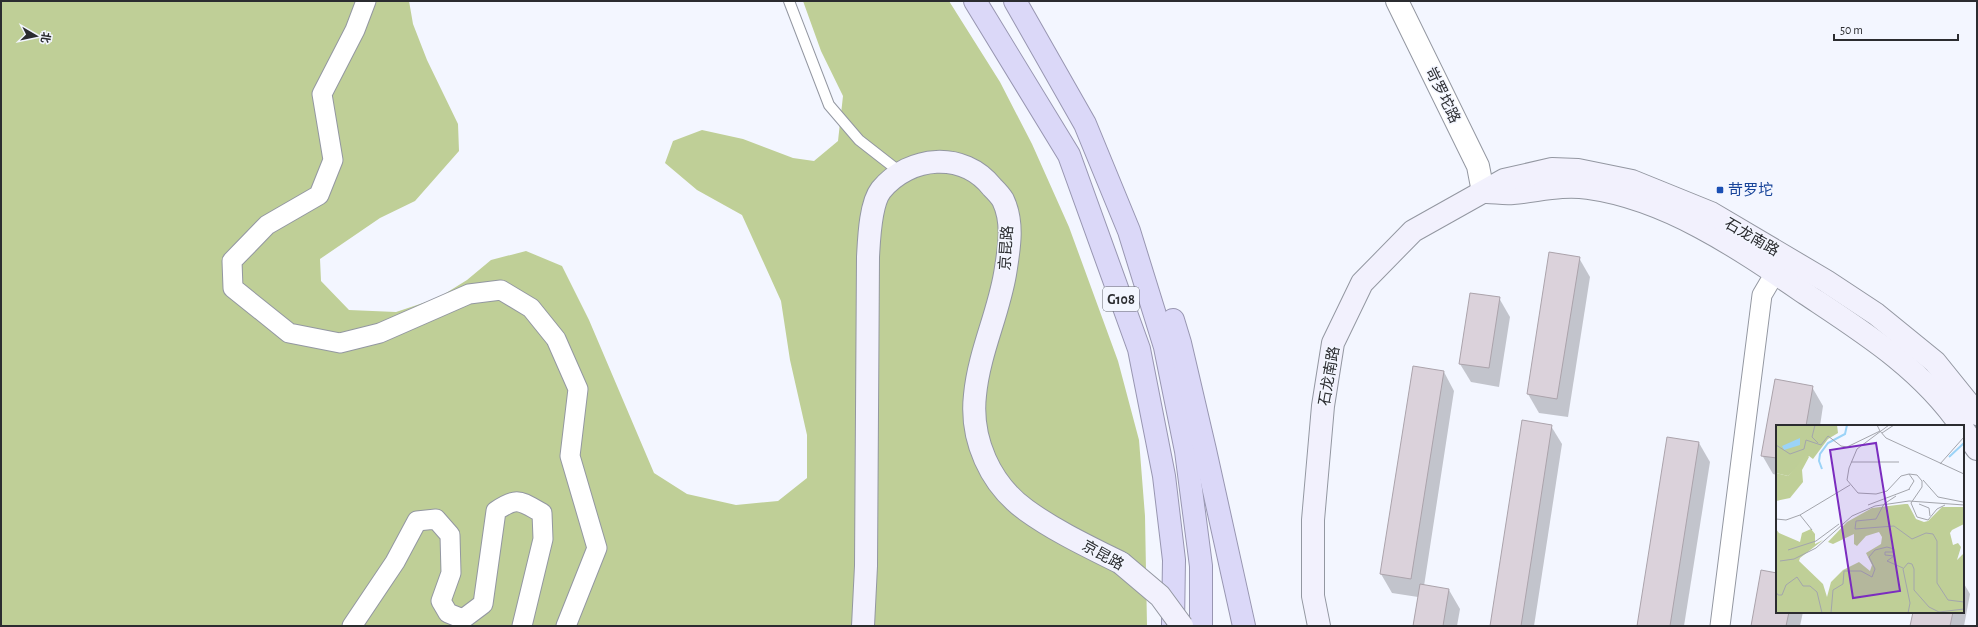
<svg xmlns="http://www.w3.org/2000/svg" width="1978" height="627" viewBox="0 0 1978 627" font-family="'Alegreya Sans','Noto Sans SC',sans-serif">
  <style>
    .forest { fill: #bfcf97 }
    .shadow { fill: #0003 }
    .building { fill: #dbd2db; stroke: #aba3ab }
    .lines { fill: none; stroke-linecap: round; stroke-linejoin: round }
    .service-casing { stroke: #9397a1; stroke-width: 12 }
    .minor-casing { stroke: #9397a1; stroke-width: 21 }
    .tertiary-casing { stroke: #9397a1; stroke-width: 24 }
    .secondary-casing { stroke: #9397a1; stroke-width: 24 }
    .trunk-casing { stroke: #9896b1; stroke-width: 24 }
    .service { stroke: #fff; stroke-width: 10 }
    .minor { stroke: #fff; stroke-width: 19 }
    .tertiary { stroke: #fff; stroke-width: 22 }
    .secondary { stroke: #f2f1fd; stroke-width: 22 }
    .trunk { stroke: #dbd8f8; stroke-width: 22 }
    .secondary-bridge-casing { stroke: #9397a1; stroke-width: 24; stroke-linecap: butt }
    .secondary-bridge { stroke: #f2f1fd; stroke-width: 22 }
    .transit-dot { fill: #1a4fb4; stroke: #f3f6ff; stroke-width: 1.5 }
    .labels { text-anchor: middle; stroke-width: 3; stroke-linejoin: round; paint-order: stroke }
    .shield { fill: #f3f6ff; stroke: #67696e; stroke-width: 1 }
    .shield-label { font-size: 14px; font-weight: bold; fill: #2b2c30 }
    .street-label { font-size: 15px; fill: #2b2c30; stroke: #f3f6ff }
    .transit-label { font-size: 15px; fill: #164399; stroke: #f3f6ff; text-anchor: start }
    .inset-river { fill: none; stroke: #9bd3f7; stroke-width: 2 }
    .inset-road { fill: none; stroke: #a3a5ac; stroke-width: 1 }
    .view { fill: #7b2cbf; fill-opacity: 0.15; stroke: #7b2cbf; stroke-width: 2 }
    .inset-edge { fill: none; stroke: #2b2c30; stroke-width: 2 }
  </style>
  <rect width="100%" height="100%" fill="#f3f6ff"/>
  <path class="forest" d="M1,1h408l4,23 14,36 31,64 1,27 -44,50 -35,17 -60,41 1,22 28,29 47,2 42,-14 29,-18 24,-20 35,-9 36,15 27,54 65,153 33,21 49,11 42,-4 29,-23v-43l-17,-75 -9,-59 -39,-86 -45,-25 -32,-27 8,-22 29,-11 41,9 50,19 21,3 24,-20 5,-45 -22,-45 -18,-50h146l51,81 32,62 37,83 49,134 21,79 6,76 2,110h-1146z"/>
  <g class="shadow">
    <path d="M1579,258l11,19 -22,140 -29,-4 -11,-19z"/>
    <path d="M1499,298l11,19 -11,70 -28,-5 -11,-18z"/>
    <path d="M1414,367l30,5 10,19 -30,195 25,4 11,19 -3,17h-43l4,-29 -26,-4 -11,-19z"/>
    <path d="M1775,380l37,7 11,19 -3,20h-43v49l-4,-1 -11,-19z"/>
    <path d="M1551,426l11,18 -28,182h-43z"/>
    <path d="M1668,438l31,5 11,19 -26,164h-46z"/>
    <path d="M1777,574v38h26l-3,14h-48z"/>
    <path d="M1963,582l7,12 -6,32h-53l3,-14h49z"/>
  </g>
  <g class="building">
    <path d="M1549,252l31,5 -23,142 -30,-5z"/>
    <path d="M1470,293l30,4 -11,71 -30,-4z"/>
    <path d="M1413,366l31,5 -33,208 -31,-5z"/>
    <path d="M1775,379l38,7 -7,40h-29v32l-16,-2z"/>
    <path d="M1522,420l30,5 -19,124 -12,77h-31z"/>
    <path d="M1667,437l32,5 -29,184h-33z"/>
    <path d="M1761,570l16,3v39h12l-3,14h-35z"/>
    <path d="M1420,584l29,5 -6,37h-30z"/>
    <path d="M1913,612h40l-3,14h-40z"/>
  </g>
  <g class="lines">
    <defs>
      <path id="service" d="M789,1l40,104 30,35 41,32"/>
      <g id="minor">
        <path d="M366,1l-11,29 -33,64 11,66 -14,35 -52,30 -35,36 1,27 56,45 51,10 40,-10 89,-39 32,-4 30,18 25,31 22,50 -8,67 27,92 -31,78"/>
        <path d="M352,626l43,-64 22,-41 19,-2 14,16 1,38 -10,28 7,12 15,6 20,-15 13,-93c22,-15 24,-10 46,2l1,26 -21,87"/>
        <path d="M1720,626l42,-331 20,-34"/>
      </g>
      <path id="tertiary" d="M1397,1l81,165 5,26"/>
      <g id="secondary">
        <path d="M1486,192c9,0 18,2 27,1 25,-2 49,-9 75,-5 80,11 152,61 218,106 57,38 115,74 155,132"/>
        <path d="M1963,429l14,20"/>
        <path d="M863,626l3,-60 2,-309c1,-17 2,-53 13,-67 29,-35 82,-39 111,-3 4,4 8,8 11,13 11,23 6,49 2,74 -7,41 -26,79 -30,121 -5,44 15,89 51,115 29,21 63,37 95,53"/>
        <path d="M1319,626l-6,-30v-76l10,-114 10,-63 29,-60 51,-52 91,-51 48,-11 26,1 54,11 79,32 115,68 50,33 59,48 42,52"/>
      </g>
      <g id="trunk">
        <path d="M975,1l94,154 70,194 25,127 10,84 -1,64"/>
        <path d="M1015,1l70,123 44,107 36,116 21,104 15,115v60"/>
        <path d="M1173,320l7,23 25,107 39,176"/>
      </g>
    </defs>
    <use href="#service" class="service-casing"/>
    <use href="#minor" class="minor-casing"/>
    <use href="#tertiary" class="tertiary-casing"/>
    <use href="#secondary" class="secondary-casing"/>
    <use href="#trunk" class="trunk-casing"/>
    <use href="#service" class="service"/>
    <use href="#minor" class="minor"/>
    <use href="#tertiary" class="tertiary"/>
    <use href="#secondary" class="secondary"/>
    <use href="#trunk" class="trunk"/>
    <defs>
      <path id="secondary-bridge" d="M1121,563l39,33 22,30"/>
    </defs>
    <use href="#secondary-bridge" class="secondary-bridge-casing"/>
    <use href="#secondary-bridge" class="secondary-bridge"/>
  </g>
  <rect class="transit-dot" x="1716" y="186" width="8" height="8" rx="2"/>
  <g class="labels">
    <rect class="shield" x="1103" y="287" width="36" height="24" rx="3"/>
    <g class="shield-label">
      <text x="1121" y="304">G108</text>
    </g>
    <g class="street-label">
      <text transform="translate(1443 95) rotate(64)" y="5">岢罗坨路</text>
      <text transform="translate(1752 237) rotate(30)" y="5">石龙南路</text>
      <text transform="translate(1006 248) rotate(-86)" y="5">京昆路</text>
      <text transform="translate(1329 376) rotate(-80)" y="5">石龙南路</text>
      <text transform="translate(1103 555) rotate(29)" y="5">京昆路</text>
    </g>
    <g class="transit-label">
      <text x="1728" y="195">苛罗坨</text>
    </g>
  </g>
  <g transform="translate(1776 425)">
    <rect width="188" height="188" fill="#f3f6ff"/>
    <path d="M0,0h61l1,8 -10,6 -15,20 -4,-3 -21,20 -12,-3z" fill="#bece97"/>
    <path d="M30,30l3,2 -7,13 1,12 -13,16 -14,3v-28l12,3zM129,79h3l8,15 8,3 4,-1 14,-14h22v17l-12,6 -2,3 3,12 5,-2 3,4 -4,13 7,-7v60h-188v-84l3,4 21,9 2,-9 9,-4 4,5v10l8,-4 -23,18 -1,3 24,23 4,13 4,-15 12,-12 16,-8 11,9 2,-6 -6,-12 15,-9 1,-7 -3,-5 -13,4 -9,10 -3,-2v-10l-21,10 -5,-2 19,-20 25,-14z" fill="#bfcf97"/>
    <path d="M24,13v7l-16,5 -2,-4z" fill="#9bd3f7"/>
    <path class="inset-river" d="M173,32l15,-14M46,44l-3,-8 1,-7 8,-11 17,-9 2,-9"/>
    <path class="inset-road" d="M39,0l-3,12 6,6M113,0l-32,24 -8,19 -2,12 11,13 18,1 11,-3 14,-15 8,-2 5,7 -5,8M104,6l6,7 78,36M106,8l12,-8M0,20l14,9 14,-5 2,-9 15,5 7,-9 13,10 6,1 33,-16 -3,-6M75,37h48M164,39l24,-27M133,49l8,1 5,6v6l-11,16 6,14 11,3 9,-11 8,-4M147,55l15,17 25,5M120,71l-12,8 -8,15 -20,2 -1,8 39,-3 18,13 14,-6 7,1 4,7v42l11,17 16,2M143,79l10,4 1,8M92,80l42,-16M24,90l12,15M0,94l10,1 14,-5 50,-30M12,125l28,-9 23,-17M4,136l14,-2 22,-11 36,-32 23,-10 34,-5 55,4M0,167l2,3h4l4,-10 11,-8 6,9h7l7,6 5,21M55,188l2,-23 10,-6 1,-13h17l11,6 3,-8 -6,-12 6,-7 12,-3 7,2v3h-9v3l9,1 -7,5 16,7M132,188l2,-10 -7,-34 5,-6 4,1 2,5v21l15,17 10,5 25,-3"/>
    <path class="view" d="M100,18l24,148 -47,7 -23,-148z"/>
    <rect width="188" height="188" class="inset-edge"/>
  </g>
  <rect width="1978" height="627" fill="none" stroke="#2b2c30" stroke-width="4"/>
  <g transform="translate(36 36) rotate(99)" stroke="#f3f6ff" stroke-width="3" paint-order="stroke">
  <path d="M0-3L7 15L0 10L-7 15Z" fill="#2b2c30"/>
  <text y="-6" font-size="11" font-weight="bold" text-anchor="middle" fill="#2b2c30">北</text>
  </g>
  <path d="M1834 34v6h124v-6" fill="none" stroke="#2b2c30" stroke-width="2"/>
  <text x="1840" y="34" font-size="12" fill="#2b2c30" stroke="#f3f6ff" stroke-width="3" paint-order="stroke">50 m</text>
</svg>
